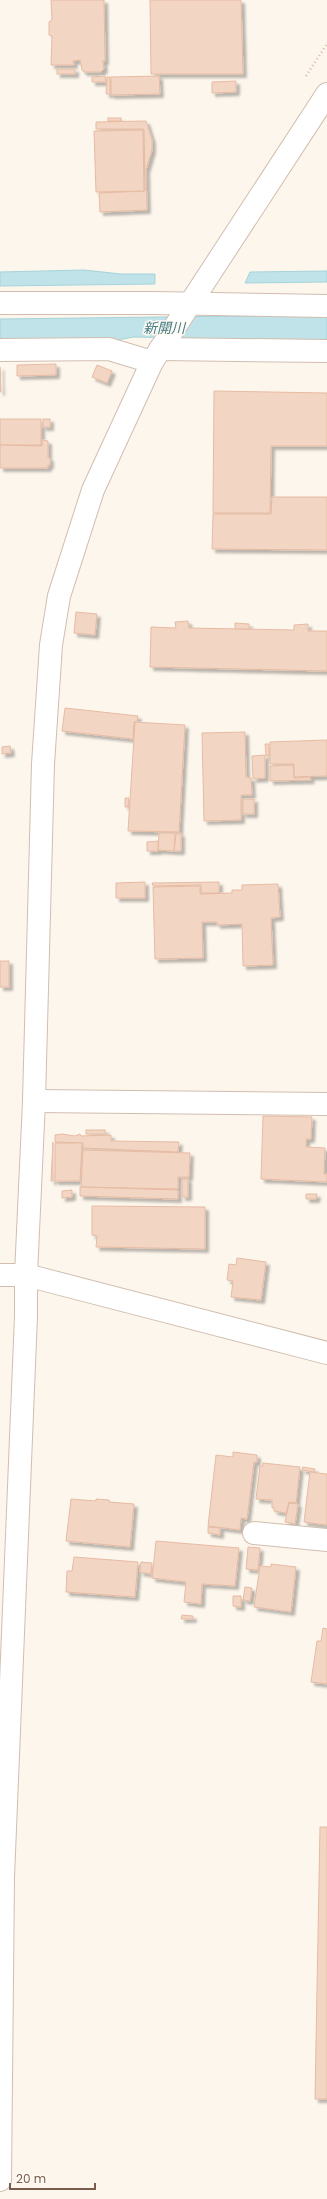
<svg xmlns="http://www.w3.org/2000/svg" width="327" height="2199" viewBox="0 0 327 2199" font-family="Poppins,'Noto Sans JP',sans-serif">
  <style>
    .water { fill: #bfe3e8; stroke: #a5d3da }
    .building { fill: #f3d5c3; stroke: #e6bba3; filter: url(#shadow) }
    .lines { fill: none; stroke-linecap: round; stroke-linejoin: round }
    .minor-casing { stroke: #d1beb0; stroke-width: 24 }
    .path { stroke: #d9b8a5; stroke-width: 2.5; stroke-dasharray: 1 3; stroke-linecap: butt }
    .minor { stroke: #fff; stroke-width: 22 }
    .labels { text-anchor: middle; stroke-width: 3; stroke-linejoin: round; paint-order: stroke }
    .water-label { font-size: 14px; font-style: italic; fill: #437c86; stroke: #fffaf3 }
  </style>
  <defs>
    <filter id="shadow"><feDropShadow dx="3.5" dy="3.5" stdDeviation="1" flood-color="#0004"/></filter>
  </defs>
  <rect width="100%" height="100%" fill="#fdf6ec"/>
  <g class="water">
    <path d="M84,270l37,4h34v10l-155,2v-14z"/>
    <path d="M327,271v11l-82,1 5,-11z"/>
    <path d="M327,315v26l-193,-4 -23,4 -111,2v-24z"/>
  </g>
  <g class="building">
    <path d="M51,0h53l1,61h-2l1,8 -3,3h-17l-2,-2 -2,-10 -7,1 1,4h-23l1,-29 -3,-1v-13l3,-2z"/>
    <path d="M150,0h91l2,74h-92z"/>
    <rect x="57" y="69" width="18" height="5"/>
    <path d="M105,76l1,6h-14v-5z"/>
    <path d="M159,76l1,18 -49,1v-18z"/>
    <path d="M107,77h3v17h-4z"/>
    <path d="M236,81v11l-24,1v-11z"/>
    <rect x="108" y="118" width="13" height="3"/>
    <path d="M146,121l6,19v10l-6,20 1,40 -47,2 -1,-19 46,-2 -1,-62h-48v-7z"/>
    <path d="M143,130l1,61 -48,1 -2,-61z"/>
    <path d="M56,364v11l-39,1v-11z"/>
    <path d="M97,365l15,6 -5,12 -15,-6z"/>
    <path d="M0,367l1,25h-1z"/>
    <path d="M214,391l113,2v53h-56l-1,67h-57z"/>
    <rect x="0" y="419" width="41" height="26"/>
    <rect x="43" y="419" width="7" height="8"/>
    <path d="M42,440l6,1v17h2v7h-2v3h-48v-23l42,1z"/>
    <path d="M272,497h55v53l-115,-1 1,-35h58z"/>
    <path d="M76,612l21,2 -2,21 -21,-2z"/>
    <path d="M188,621l1,7 105,2v-5l14,-1v7h19v40l-177,-4 1,-40 25,1 -1,-6z"/>
    <path d="M235,623l14,1v5h-14z"/>
    <path d="M65,708l73,8 -1,6h-3l-1,17 -71,-8z"/>
    <path d="M135,722l50,3 -6,107 -51,-1z"/>
    <path d="M245,732l1,45 5,1 1,17h-11v25l-37,1 -2,-88z"/>
    <path d="M327,740v36l-33,1v-13h-24v-22z"/>
    <path d="M265,744h4v12h-3z"/>
    <path d="M10,746l1,7 -9,1v-7z"/>
    <path d="M265,755v23l-12,1 -1,-23z"/>
    <path d="M293,765l1,13 16,-1 1,3 -41,1v-15z"/>
    <path d="M125,798h4l-1,9h-3z"/>
    <rect x="243" y="799" width="11" height="15"/>
    <path d="M159,833h16l-1,18 -16,-1z"/>
    <path d="M181,833v18h-7l2,-17z"/>
    <path d="M158,841v10h-11v-9z"/>
    <path d="M145,882v16h-29v-15z"/>
    <path d="M219,882v11h-18v-8l-48,1 -1,-3z"/>
    <path d="M278,884l2,33 -9,1 2,47 -30,1 -1,-42 -25,1v-3h-15l1,36 -48,1 -2,-72 47,-1v8l32,-1v-3h10v-5z"/>
    <rect x="0" y="961" width="9" height="26"/>
    <path d="M263,1116l49,1 -1,22h-5v8l19,1 -1,26h3v8l-66,-3z"/>
    <rect x="86" y="1130" width="19" height="4"/>
    <path d="M62,1134l13,2 5,-2 1,2 30,-1v6l68,1 -1,10 -95,-4v-5l-28,-1v-7z"/>
    <path d="M53,1142v39h-2z"/>
    <path d="M55,1143h27l-2,38h-25z"/>
    <path d="M83,1150l107,3 -1,24h-11v12l-97,-2z"/>
    <rect x="182" y="1179" width="6" height="18"/>
    <path d="M80,1187l98,3v9l-98,-3z"/>
    <path d="M72,1190v7l-10,1v-7z"/>
    <path d="M306,1194h11l-1,5h-10z"/>
    <path d="M92,1206l113,1v42l-109,-2 1,-11 -5,-1z"/>
    <path d="M237,1258l29,4 -5,38 -30,-3 2,-16 -6,-1 2,-16 7,1z"/>
    <path d="M233,1452l24,3v7h-3l-7,57 -6,-1 -1,12 -32,-4 8,-71 17,2z"/>
    <path d="M263,1463l37,4 -4,36 -7,-1 -3,11 -12,-2v-3h-2v-8l-16,-1 4,-33h3z"/>
    <path d="M303,1467l12,2 -1,3 -12,-2z"/>
    <path d="M310,1472l17,2v51l-23,-3z"/>
    <path d="M71,1499l25,2v-2l13,1v2l25,2 -4,43 -64,-6z"/>
    <path d="M289,1503l9,1 -3,20 -10,-2z"/>
    <path d="M208,1527l12,1v7l-12,-2z"/>
    <path d="M156,1541l83,7 -4,38 -33,-2 -1,20 -17,-2 2,-20 -34,-4z"/>
    <path d="M248,1547l12,1 -2,22 -12,-1z"/>
    <path d="M74,1557l64,5 -3,35 -69,-5 1,-21h5z"/>
    <path d="M141,1562l11,1 -1,11 -11,-2z"/>
    <path d="M271,1564l25,3 -5,45 -37,-5 6,-41 11,1z"/>
    <path d="M245,1587l7,1 -2,13 -7,-1z"/>
    <path d="M233,1596h8v11l-8,-1z"/>
    <path d="M182,1615l11,1v3h-12z"/>
    <path d="M323,1628l4,1v55l-16,-2 6,-41h4z"/>
    <path d="M320,1827h7v272h-12z"/>
  </g>
  <g class="lines">
    <defs>
      <g id="minor">
        <path d="M0,303h154l173,3"/>
        <path d="M160,349l167,2"/>
        <path d="M0,350l109,-1 43,13"/>
        <path d="M34,1101l293,3"/>
        <path d="M0,1275h26l301,78"/>
        <path d="M254,1533l73,7"/>
        <path d="M0,2180l3,-303 23,-561v-41l8,-174 9,-337 8,-119 8,-49 34,-106 59,-128 175,-268"/>
      </g>
    </defs>
    <use href="#minor" class="minor-casing"/>
    <path class="path" d="M306,76l21,-32"/>
    <use href="#minor" class="minor"/>
  </g>
  <g class="labels">
    <g class="water-label">
      <text x="164" y="333">新開川</text>
    </g>
  </g>
  <path d="M10 2183v6h85v-6" fill="none" stroke="#7a5c4d" stroke-width="2"/>
  <text x="16" y="2183" font-size="12" fill="#7a5c4d" stroke="#fffaf3" stroke-width="3" paint-order="stroke">20 m</text>
</svg>
